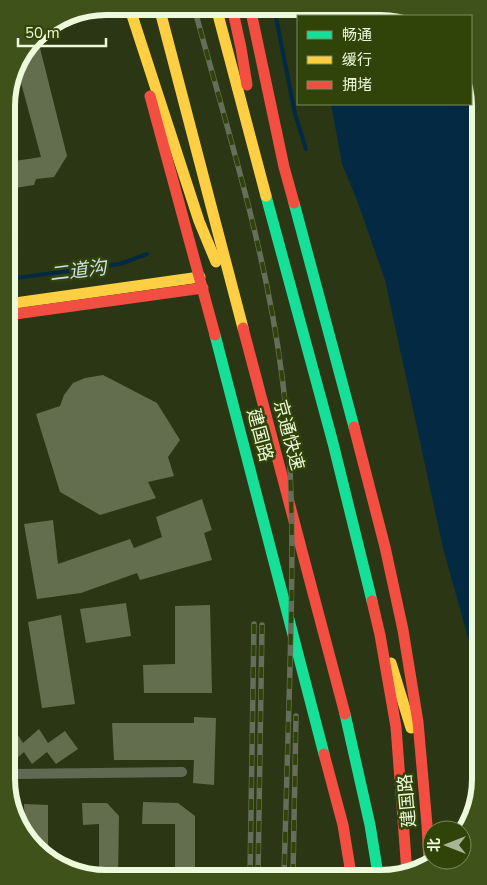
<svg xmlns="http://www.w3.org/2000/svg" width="487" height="885" viewBox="0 0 487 885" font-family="'Nunito Sans','Noto Sans SC',sans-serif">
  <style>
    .water { fill: #042a43 }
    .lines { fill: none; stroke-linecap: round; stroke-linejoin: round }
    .stream { stroke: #042a43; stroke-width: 4 }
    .building { fill: #636e4f }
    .street { stroke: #616953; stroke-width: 10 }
    .fast { stroke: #16e098; stroke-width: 11 }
    .slow { stroke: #ffcf43; stroke-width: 11 }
    .jam { stroke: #f24e42; stroke-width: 11 }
    .rail-casing { stroke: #666d58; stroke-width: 5.5 }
    .rail { stroke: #304308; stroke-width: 4; stroke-dasharray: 11; stroke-linecap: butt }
    .labels { text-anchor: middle; stroke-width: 5; stroke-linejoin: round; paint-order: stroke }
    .street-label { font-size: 18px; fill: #ecf9db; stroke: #304308 }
    .water-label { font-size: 19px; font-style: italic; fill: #cddff0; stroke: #304308 }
    .rim { fill: none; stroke: #ecf9db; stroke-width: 6 }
  </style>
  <rect width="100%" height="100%" fill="#2b3615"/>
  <g class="water">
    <path d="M314,8h86l16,8h-101z"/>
    <path d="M471,67l4,7 5,617 -8,-39 -29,-104 -58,-268 -28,-80 -15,-36 -11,-60h140z"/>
  </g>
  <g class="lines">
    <g class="stream">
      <path d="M274,7l21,107 11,35"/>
      <path d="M8,279l112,-15 27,-10"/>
    </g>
  </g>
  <g class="building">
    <path d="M37,36l30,120 -13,21 -18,2 -2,6 -26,4v-27l33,-5 -25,-93z"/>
    <path d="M103,375l54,28 23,37 -12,17 6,19 -26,6 8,16 -56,17 -40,-23 -24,-78 24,-8 4,-11 9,-12 12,-5z"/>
    <path d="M202,499l10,31 -8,3 8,27 -72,20 -3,-7 -56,20 -44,6 -13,-75 29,-4 5,44 72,-25 4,9 28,-11 -6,-20z"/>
    <path d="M126,603l5,33 -45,7 -6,-34z"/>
    <path d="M210,605l2,88h-68l-1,-28 32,-1v-58z"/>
    <path d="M61,615l14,89 -33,4 -14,-86z"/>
    <path d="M194,717l22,1 -2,67 -21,-2 1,-23h-80l-2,-37h82z"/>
    <path d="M11,724l12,19 16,-14 9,14 17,-12 13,18 -22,15 -9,-12 -15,12 -8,-12 -13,11z"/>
    <path d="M143,802l35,1 17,13v60l-17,1v-8h-3v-45h-33z"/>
    <path d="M82,803h25l12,13 -1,62h-19v-54l-16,1z"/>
    <path d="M24,804l24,1v52l-7,-3 -16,-23z"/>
  </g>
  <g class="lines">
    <path class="street" d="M11,774l171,-2"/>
    <g class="fast">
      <path d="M266,196l67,247 39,158"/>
      <path d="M294,203l60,224"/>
      <path d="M215,335l109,419"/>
      <path d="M345,714l25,111 8,49"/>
    </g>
    <g class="slow">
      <path d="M129,6l70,215 17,41"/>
      <path d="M159,7l84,321"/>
      <path d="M216,7l50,189"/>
      <path d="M8,304l192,-27"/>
      <path d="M391,663l20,65"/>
    </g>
    <g class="jam">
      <path d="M232,7l9,41 6,37"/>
      <path d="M250,7l34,160 10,36"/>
      <path d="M150,96l65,239"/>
      <path d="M8,315l195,-27"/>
      <path d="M243,328l102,386"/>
      <path d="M354,427l31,120 18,83 15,92 9,103 2,37"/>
      <path d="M372,601l8,34 16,92 11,146"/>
      <path d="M324,754l19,71 8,49"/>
    </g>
    <defs>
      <g id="rail">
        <path d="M194,7c33,122 72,243 88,369 14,109 10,218 7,327 -2,57 -3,115 -5,172"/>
        <path d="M293,875l3,-159"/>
        <path d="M250,876l4,-252"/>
        <path d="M258,876l4,-251"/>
      </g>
    </defs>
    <use href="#rail" class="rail-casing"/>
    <use href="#rail" class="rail"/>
  </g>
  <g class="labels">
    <g class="street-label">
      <text transform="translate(260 435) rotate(75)" y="6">建国路</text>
      <text transform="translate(289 435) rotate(75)" y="6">京通快速</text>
      <text transform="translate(407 801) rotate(-95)" y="6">建国路</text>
    </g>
    <g class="water-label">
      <text transform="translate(78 270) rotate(-7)" y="7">二道沟</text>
    </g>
  </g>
  <path d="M0 0H487V885H0ZM106 15H381A91 91 0 0 1 472 106V779A91 91 0 0 1 381 870H106A91 91 0 0 1 15 779V106A91 91 0 0 1 106 15Z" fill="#3f5219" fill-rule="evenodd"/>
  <path class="rim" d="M106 15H381A91 91 0 0 1 472 106V779A91 91 0 0 1 381 870H106A91 91 0 0 1 15 779V106A91 91 0 0 1 106 15Z"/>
  <rect x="297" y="15" width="175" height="90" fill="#304308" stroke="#7b8c5c"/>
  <rect x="307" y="31" width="25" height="8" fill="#16e098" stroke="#7b8c5c"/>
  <text x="342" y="40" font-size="15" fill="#ecf9db">畅通</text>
  <rect x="307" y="56" width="25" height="8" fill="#ffcf43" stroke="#7b8c5c"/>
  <text x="342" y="65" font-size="15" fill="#ecf9db">缓行</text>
  <rect x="307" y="81" width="25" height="8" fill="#f24e42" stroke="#7b8c5c"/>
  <text x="342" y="90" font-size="15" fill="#ecf9db">拥堵</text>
  <g transform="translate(447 845) rotate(270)"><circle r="24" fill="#304308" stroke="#7b8c5c"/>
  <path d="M0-4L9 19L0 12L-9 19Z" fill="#a8b596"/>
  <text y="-8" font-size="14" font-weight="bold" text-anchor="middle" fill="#ecf9db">北</text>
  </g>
  <path d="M18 38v8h88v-8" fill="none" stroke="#ecf9db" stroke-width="2.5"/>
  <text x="25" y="38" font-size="15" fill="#ecf9db" stroke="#304308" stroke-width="4" paint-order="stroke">50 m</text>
</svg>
